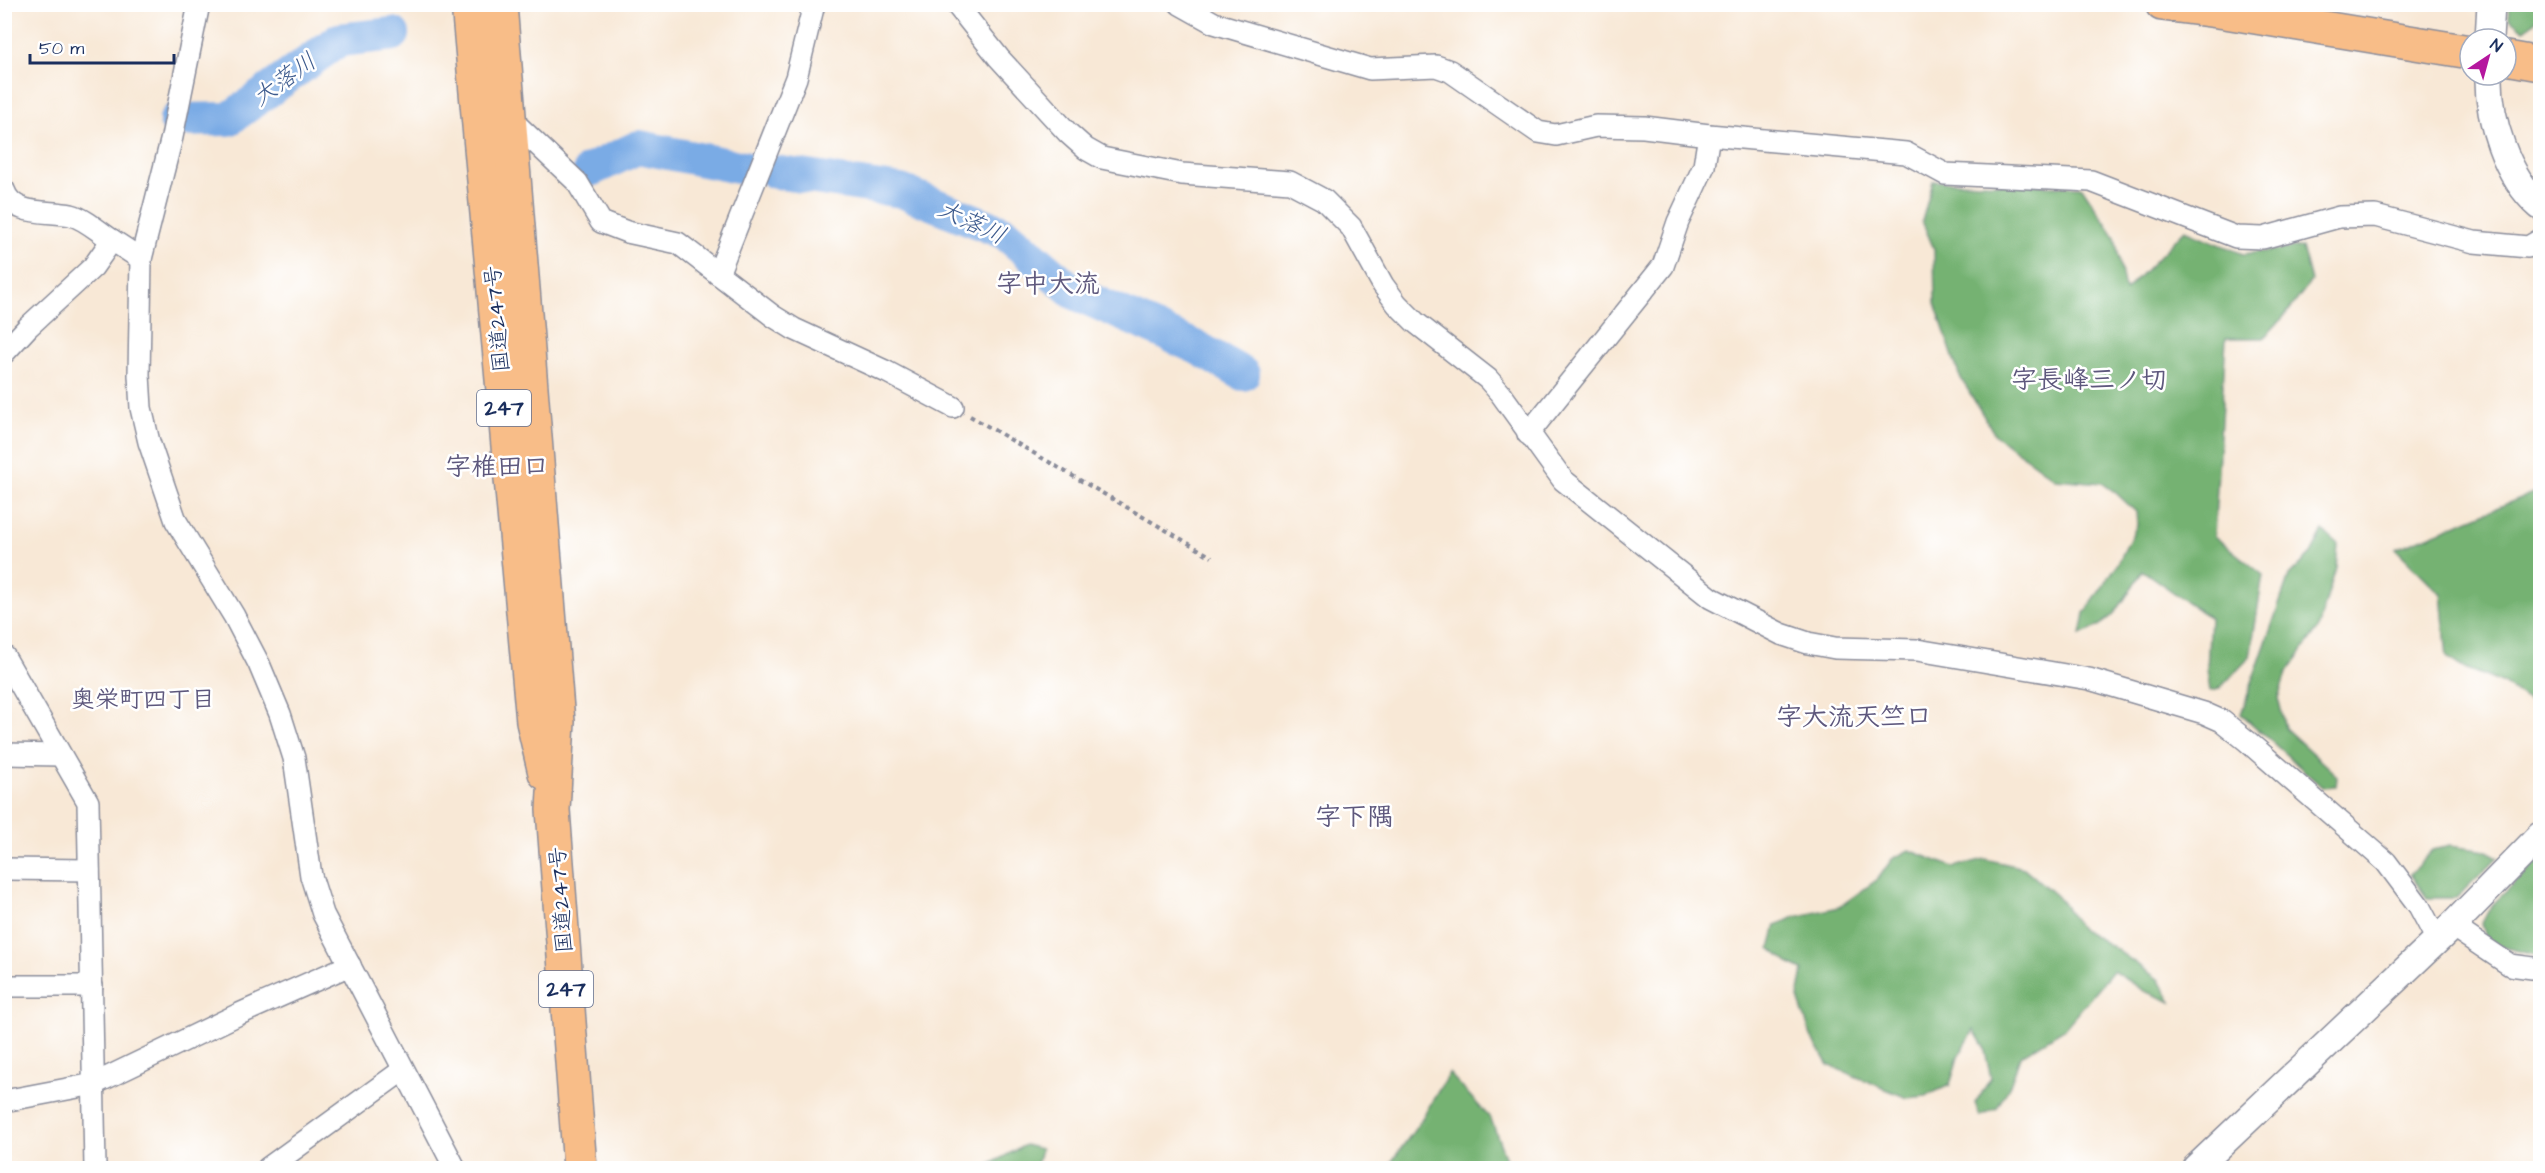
<svg xmlns="http://www.w3.org/2000/svg" width="2545" height="1173" viewBox="0 0 2545 1173" font-family="'Architects Daughter','Klee One',sans-serif">
  <style>
    .forest { fill: #74b272; stroke: #487068; stroke-width: 1.5 }
    .lines { fill: none; stroke-linecap: round; stroke-linejoin: round }
    .river { stroke: #7aabe5; stroke-width: 34 }
    .minor-casing { stroke: #8a8c9a; stroke-width: 24 }
    .tertiary-casing { stroke: #8a8c9a; stroke-width: 30 }
    .primary-casing { stroke: #8a8c9a; stroke-width: 36 }
    .trunk-casing { stroke: #8a8c9a; stroke-width: 36 }
    .path { stroke: #8a8c9a; stroke-width: 4; stroke-dasharray: 4.5 4.5; stroke-linecap: butt }
    .minor { stroke: #fff; stroke-width: 21 }
    .tertiary { stroke: #fff; stroke-width: 27 }
    .primary { stroke: #f8bd88; stroke-width: 33 }
    .trunk { stroke: #f8bd88; stroke-width: 33 }
    .labels { text-anchor: middle; stroke-width: 5; stroke-linejoin: round; paint-order: stroke }
    .shield { fill: #fff; stroke: #5f6d8e; stroke-width: 1.5 }
    .shield-label { font-size: 21px; font-weight: bold; fill: #1b2f5e }
    .street-label { font-size: 22px; fill: #1b2f5e; stroke: #fff }
    .water-label { font-size: 24px; font-style: italic; fill: #3c5a8d; stroke: #fff }
    .neighbourhood-label { font-size: 24px; font-weight: bold; fill: #5e587d; stroke: #fff }
    .quarter-label { font-size: 26px; font-weight: bold; fill: #5e587d; stroke: #fff }
  </style>
  <rect width="100%" height="100%" fill="#fff"/>
  <filter id="ink" filterUnits="userSpaceOnUse"><feTurbulence type="fractalNoise" baseFrequency=".0167" numOctaves="2"/><feDisplacementMap in="SourceGraphic" scale="12" xChannelSelector="R" yChannelSelector="G"/><feConvolveMatrix kernelMatrix="1 2 1 2 8 2 1 2 1" color-interpolation-filters="sRGB"/></filter>
  <filter id="wash" filterUnits="userSpaceOnUse"><feTurbulence type="fractalNoise" baseFrequency=".008" numOctaves="4" result="noise"/><feDisplacementMap in="SourceGraphic" scale="24" xChannelSelector="R" yChannelSelector="G"/><feGaussianBlur stdDeviation="1.35" result="paint"/><feColorMatrix in="noise" values="0 0 0 0 0 0 0 0 0 0 0 0 0 0 0 0 0 1.4 0 .05"/><feComposite in="paint" operator="in"/></filter>
  <g filter="url(#wash)">
    <rect width="100%" height="100%" fill="#f8e8d6"/>
    <g class="forest">
      <path d="M2510,5h29l-1,13 -13,12 -16,-11z"/>
      <path d="M1933,181l149,6 33,50 10,54 60,-61 58,24 59,-7 9,34 -23,31 -24,26h-38l-12,198 49,39 -13,82 -31,32 -9,2 -3,-22 3,-51 -67,-47c-23,31 -23,48 -62,64l4,-22 32,-48 20,-40 -1,-13 -20,-19 -14,-10 -47,-4 -60,-44 -36,-60 -24,-72 -1,-54 -12,-28z"/>
      <path d="M2535,492l3,43 2,6v167l-36,-24 -44,-18 -13,-9 -6,-63 -45,-45z"/>
      <path d="M2323,531l15,13 -2,23 -18,62 -32,45 -8,24 7,30 52,48 -1,10 -14,1 -81,-73 48,-138 22,-22z"/>
      <path d="M2450,846l37,5 11,6 -42,41h-29l-17,-24 23,-24z"/>
      <path d="M1909,850l44,17 32,-8 39,9 37,32 19,28 31,18 47,33 14,23 -28,-11 -31,-20 -49,58 -44,27 -9,27 -14,25 -17,8 -5,-13 16,-25 -7,-31 -10,-17 -16,27 -8,28 -24,11 -19,2 -79,-33 -17,-29 -13,-38 5,-28 -15,-7 -18,-15 6,-23 19,-8 44,-10 39,-28 14,-20z"/>
      <path d="M2540,859v97l-42,-10 -12,-8 -4,-15 9,-17z"/>
      <path d="M1449,1073l42,46 18,49h-122l31,-43z"/>
      <path d="M1025,1145l16,4 -5,19h-53z"/>
    </g>
    <g class="lines">
      <g class="river">
        <path d="M176,120l53,-1 110,-79 54,-6"/>
        <path d="M590,170l49,-23 104,21"/>
        <path d="M775,172l126,19 104,42 70,60 123,55 45,26"/>
      </g>
    </g>
  </g>
  <g filter="url(#ink)">
    <g class="lines">
      <defs>
        <g id="minor">
          <path d="M199,4l-27,133 -31,122 -2,116 2,33 8,34 27,79 58,95 25,48 21,50 14,44 17,118 12,38 132,254"/>
          <path d="M956,4l43,54 69,75 18,16 16,9 80,16 108,8 34,18 27,27 32,58 14,19 18,18 73,57 13,15 62,86 148,118 70,36 27,9 27,5 82,2 172,29 115,34 18,8 25,20 139,121 33,44 18,34"/>
          <path d="M1180,4l34,19 156,46 66,-3 14,5 88,61 18,3 40,-9 48,1 65,8 197,18 39,21 146,7 145,56 27,1 76,-21 36,-1 99,26 54,5 12,-7"/>
          <path d="M509,126l10,1 58,55 24,40 26,10 51,11 95,73 21,13 93,43 66,35"/>
          <path d="M4,190c9,27 44,20 67,25 15,4 28,17 41,25"/>
          <path d="M718,274l78,-196 18,-74"/>
          <path d="M4,353l24,-26 65,-60 19,-27 29,19"/>
          <path d="M1528,434l135,-168 15,-44 26,-56 5,-31"/>
          <path d="M4,656l84,146 7,366"/>
          <path d="M4,754l56,1"/>
          <path d="M4,869l85,1"/>
          <path d="M2452,926l58,39 30,4"/>
          <path d="M4,986h88"/>
          <path d="M4,1101l90,-17 143,-69 113,-50"/>
          <path d="M268,1168l135,-98"/>
        </g>
        <g id="tertiary">
          <path d="M2489,39l2,-35"/>
          <path d="M2489,75c-1,44 17,101 51,131"/>
          <path d="M2196,1168l256,-242 88,-90"/>
        </g>
        <g id="primary">
          <path d="M2162,4l63,8 245,40"/>
          <path d="M2506,58l34,6"/>
        </g>
        <g id="trunk">
          <path d="M468,4l65,718 12,51"/>
          <path d="M500,4l58,718 -5,88 27,358"/>
        </g>
      </defs>
      <use href="#minor" class="minor-casing"/>
      <use href="#tertiary" class="tertiary-casing"/>
      <use href="#primary" class="primary-casing"/>
      <use href="#trunk" class="trunk-casing"/>
      <path class="path" d="M970,416l242,141"/>
      <use href="#minor" class="minor"/>
      <use href="#tertiary" class="tertiary"/>
      <use href="#primary" class="primary"/>
      <use href="#trunk" class="trunk"/>
    </g>
  </g>
  <g class="labels">
    <g class="shield">
      <rect x="477" y="390" width="54" height="36" rx="4.5"/>
      <rect x="539" y="971" width="54" height="36" rx="4.5"/>
    </g>
    <g class="shield-label">
      <text x="504" y="415">247</text>
      <text x="566" y="996">247</text>
    </g>
    <g class="street-label">
      <text transform="translate(496 319) rotate(-95)" y="8">国道247号</text>
      <text transform="translate(560 900) rotate(-94)" y="8">国道247号</text>
    </g>
    <g class="water-label">
      <text transform="translate(284 79) rotate(-36)" y="8">大落川</text>
      <text transform="translate(972 222) rotate(25)" y="8">大落川</text>
    </g>
    <g class="neighbourhood-label">
      <text x="143" y="707">奥栄町四丁目</text>
    </g>
    <g class="quarter-label">
      <text x="1048" y="292">字中大流</text>
      <text x="2089" y="388">字長峰三ノ切</text>
      <text x="497" y="475">字椎田口</text>
      <text x="1854" y="725">字大流天竺口</text>
      <text x="1354" y="825">字下隅</text>
    </g>
  </g>
  <rect width="2545" height="1173" fill="none" stroke="#fff" stroke-width="24"/>
  <g transform="translate(2488 57) rotate(36)"><circle r="28" fill="#ffffff" stroke="#a4acbf" stroke-width="1.5"/>
  <path d="M0-4.5L10 22L0 15L-10 22Z" fill="#b5179e"/>
  <text y="-9" font-size="16" font-weight="bold" text-anchor="middle" fill="#1b2f5e">N</text>
  </g>
  <path d="M30 54v9h144v-9" fill="none" stroke="#1b2f5e" stroke-width="3"/>
  <text x="39" y="54" font-size="18" fill="#1b2f5e" stroke="#ffffff" stroke-width="4.5" paint-order="stroke">50 m</text>
</svg>
